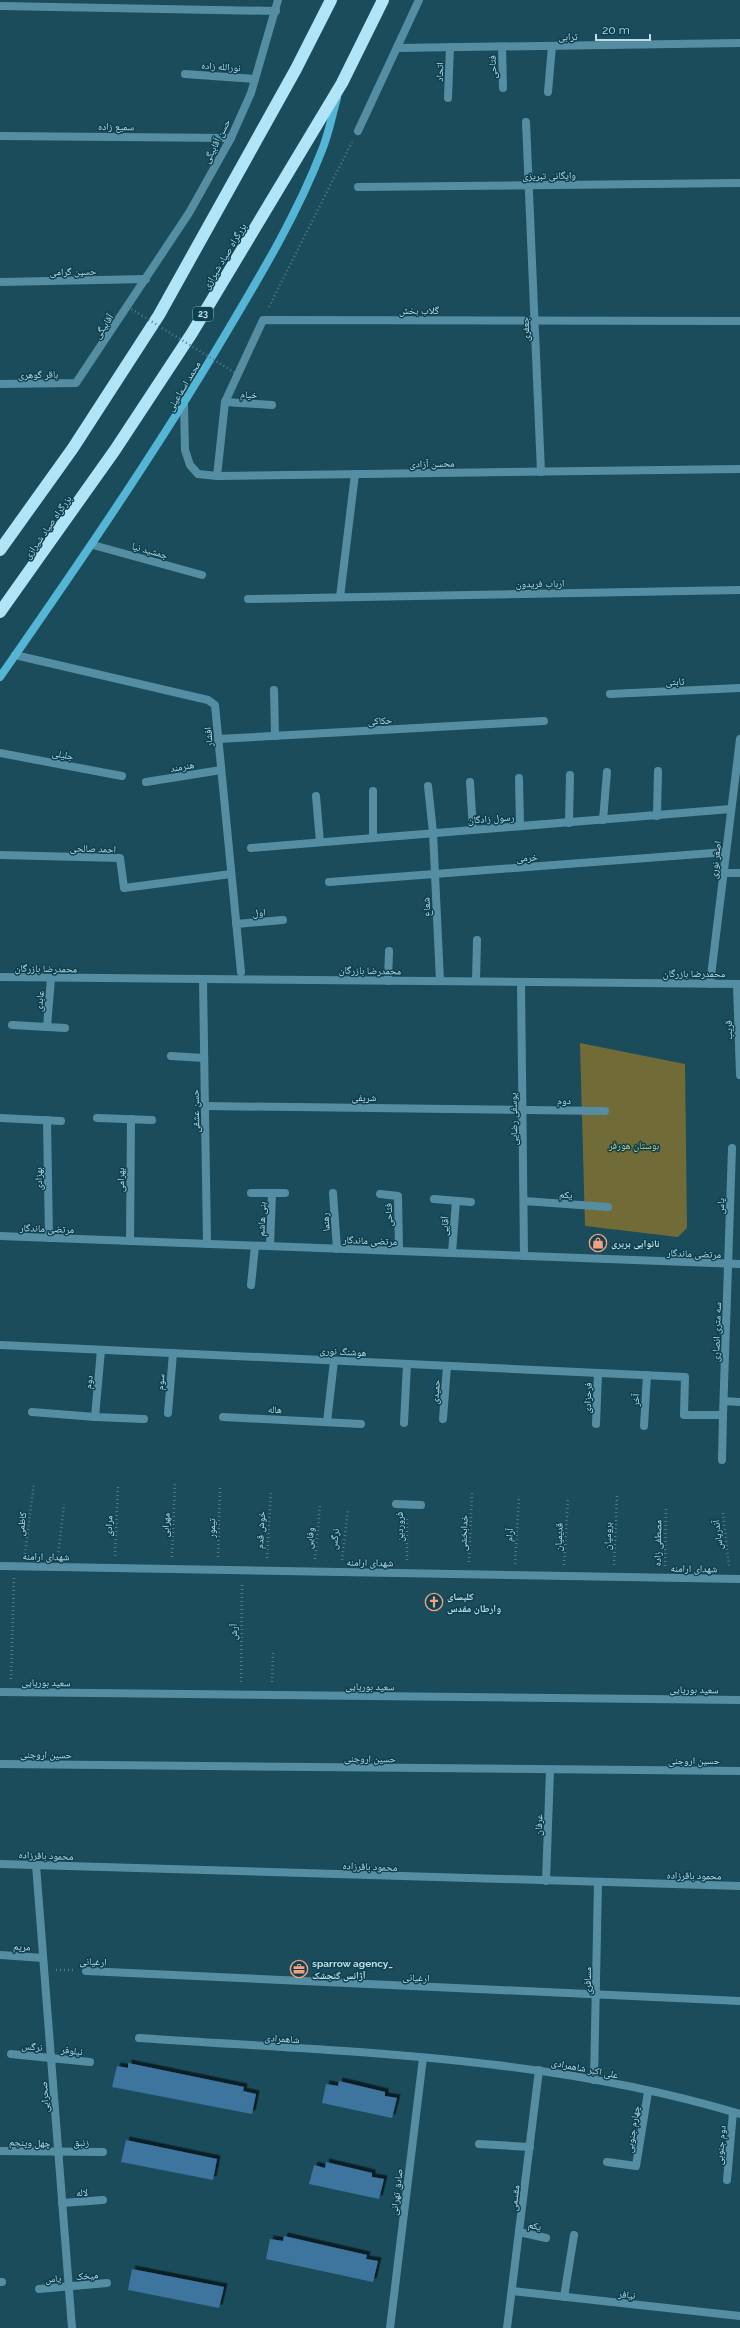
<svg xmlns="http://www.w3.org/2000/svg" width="740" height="2328" viewBox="0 0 740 2328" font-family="Raleway,'Noto Naskh Arabic',sans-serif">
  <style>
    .green { fill: #716b38 }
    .building { fill: #3c759f; filter: url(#shadow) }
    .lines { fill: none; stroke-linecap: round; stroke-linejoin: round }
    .path { stroke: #527b89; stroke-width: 2.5; stroke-dasharray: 1 3; stroke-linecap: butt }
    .lane { stroke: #558ea2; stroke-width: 8 }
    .street { stroke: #558ea2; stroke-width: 8 }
    .secondary { stroke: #55b5d5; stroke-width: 8 }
    .highway { stroke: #b0e4f7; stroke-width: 12 }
    .path-bridge { stroke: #527b89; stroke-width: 2.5; stroke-dasharray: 1 3; stroke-linecap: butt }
    .labels { text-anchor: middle; stroke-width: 3; stroke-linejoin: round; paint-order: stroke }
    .shield { fill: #0c4151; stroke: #8caeb9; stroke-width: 1 }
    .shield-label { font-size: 9px; font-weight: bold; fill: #c3dce5 }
    .street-label { font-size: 10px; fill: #c3dce5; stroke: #0c4151 }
    .park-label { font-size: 10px; fill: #d7cc6b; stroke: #0c4151 }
    .poi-label { font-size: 10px; font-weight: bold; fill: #c3dce5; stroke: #0c4151; text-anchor: start }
  </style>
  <defs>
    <filter id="shadow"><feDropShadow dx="3.5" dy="-3.5" stdDeviation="0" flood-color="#0009"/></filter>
  </defs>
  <rect width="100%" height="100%" fill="#1a4c5c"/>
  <path class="green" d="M580,1043l105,21 2,164 -9,9 -93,-11z"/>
  <g class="building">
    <path d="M128,2063l116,24 -1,4 13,3 -4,20 -140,-27 5,-21 11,2z"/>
    <path d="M339,2081l46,11v4l12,2 -5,20 -70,-15 4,-19 12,2z"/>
    <path d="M126,2140l91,19 -4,21 -92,-18z"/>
    <path d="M326,2162l46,11v4l12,2 -5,20 -70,-15 5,-19 11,3z"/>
    <path d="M284,2236l83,19 -1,4 12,2 -5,21 -107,-23 4,-20 13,2z"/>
    <path d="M132,2269l92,18 -5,21 -91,-18z"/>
  </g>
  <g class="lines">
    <g class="path">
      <path d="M269,307l83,-165"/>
      <path d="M723,1513l6,53"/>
      <path d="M25,1554l9,-71"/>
      <path d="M58,1556l6,-52"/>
      <path d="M115,1556l3,-70"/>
      <path d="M172,1557l3,-75"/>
      <path d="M218,1557l2,-71"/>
      <path d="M267,1558l4,-67"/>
      <path d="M315,1559l5,-53"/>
      <path d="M342,1560l6,-51"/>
      <path d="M407,1560v-43"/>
      <path d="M469,1562l3,-69"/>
      <path d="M515,1564l4,-68"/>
      <path d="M564,1565l4,-66"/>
      <path d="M614,1565l3,-69"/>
      <path d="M665,1566l1,-58"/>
      <path d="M11,1679l3,-101"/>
      <path d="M241,1682l1,-99"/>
      <path d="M272,1682l1,-30"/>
      <path d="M56,1970h17"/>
    </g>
    <g class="lane">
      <path d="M32,1412l63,5 6,-67"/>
      <path d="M95,1417l49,2"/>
      <path d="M223,1417l138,7"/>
      <path d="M327,1422l7,-61"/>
    </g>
    <g class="street">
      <path d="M0,6l276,5"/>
      <path d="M502,47l1,41"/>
      <path d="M397,48l343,-5"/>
      <path d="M185,74l70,5"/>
      <path d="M548,92l4,-46"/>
      <path d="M448,98l2,-51"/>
      <path d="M526,122l15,350"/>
      <path d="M358,131l61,-131"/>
      <path d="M0,136l231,2"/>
      <path d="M358,187l382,-4"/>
      <path d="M0,282l146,-3"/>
      <path d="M0,384l76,-1 113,-170 42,-75 20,-45 27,-93"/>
      <path d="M225,402l47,3"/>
      <path d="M184,405l1,45 5,15 8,9 19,2 523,-7"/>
      <path d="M217,476l8,-74 38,-82 477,1"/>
      <path d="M93,545l109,30"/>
      <path d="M340,597l15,-123"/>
      <path d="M248,599l492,-9"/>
      <path d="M15,655l193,45 7,5 26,267"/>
      <path d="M274,690l1,46"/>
      <path d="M610,694l130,-6"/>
      <path d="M218,739l326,-18"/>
      <path d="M0,753l122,23"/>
      <path d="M519,778l1,48"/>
      <path d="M146,782l75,-12"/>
      <path d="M470,782l3,48"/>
      <path d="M428,786l5,46 7,149"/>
      <path d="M373,791v47"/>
      <path d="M316,796l4,46"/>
      <path d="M657,816l1,-45"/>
      <path d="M603,820l4,-48"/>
      <path d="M569,823l1,-48"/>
      <path d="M251,848l480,-39"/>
      <path d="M0,855l120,3 4,30 107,-14"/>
      <path d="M724,873h16"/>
      <path d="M329,882l397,-30"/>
      <path d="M236,924l47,-4"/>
      <path d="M0,977l740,7"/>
      <path d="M203,979l4,265"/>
      <path d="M388,981l1,-30"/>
      <path d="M476,981l1,-41"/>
      <path d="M521,982l3,274"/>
      <path d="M710,984l30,-245"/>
      <path d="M737,984l3,91"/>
      <path d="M12,1025l53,3"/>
      <path d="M47,1027l4,-49"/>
      <path d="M171,1056l33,2"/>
      <path d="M205,1106l400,5"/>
      <path d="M0,1118l61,3"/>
      <path d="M97,1118l55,2"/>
      <path d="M47,1120l2,118"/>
      <path d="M251,1193h34"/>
      <path d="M333,1193l4,56"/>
      <path d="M380,1194l18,2 1,55"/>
      <path d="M434,1199l37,3"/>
      <path d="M524,1201l84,6"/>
      <path d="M0,1236l740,28"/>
      <path d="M130,1241l1,-122"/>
      <path d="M270,1246l2,-53"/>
      <path d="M452,1253l4,-52"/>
      <path d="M251,1285l4,-39"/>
      <path d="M0,1345l685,32 -1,38h39l9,-267"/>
      <path d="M724,1401l16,1"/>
      <path d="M168,1413l5,-60"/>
      <path d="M443,1419l4,-53"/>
      <path d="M404,1423l3,-59"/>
      <path d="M596,1424l2,-51"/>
      <path d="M644,1426l3,-51"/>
      <path d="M722,1460l1,-45"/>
      <path d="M396,1504l25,1"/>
      <path d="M0,1566l740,13"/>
      <path d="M0,1692l740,8"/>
      <path d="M0,1764l740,7"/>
      <path d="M0,1864l740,22"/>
      <path d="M36,1865l36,463"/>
      <path d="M546,1881l4,-111"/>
      <path d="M0,1955l43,3"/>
      <path d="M86,1971l654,30"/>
      <path d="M139,2038c201,14 406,17 601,76"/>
      <path d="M11,2054l79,8"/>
      <path d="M594,2080l4,-197"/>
      <path d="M479,2144l51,3"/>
      <path d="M0,2151l103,1"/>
      <path d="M607,2162l29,4 12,-74"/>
      <path d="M727,2180l6,-68"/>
      <path d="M62,2203l41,-3"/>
      <path d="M519,2232l27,6"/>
      <path d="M0,2282h2"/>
      <path d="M39,2289l68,-6"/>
      <path d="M512,2291l228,25"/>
      <path d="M564,2297l10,-62"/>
      <path d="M390,2328l33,-270"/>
      <path d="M507,2328l32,-258"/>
    </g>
    <path class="secondary" d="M0,677c78,-112 155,-224 225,-342 35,-59 72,-120 97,-185 7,-17 10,-35 15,-52"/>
    <g class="highway">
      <path d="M0,550l73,-102 86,-133 137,-246 35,-69"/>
      <path d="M0,612l115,-162 77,-117 150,-250 41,-83"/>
    </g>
    <path class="path-bridge" d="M128,307l109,67"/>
  </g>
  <defs>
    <symbol id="shop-ring" viewBox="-11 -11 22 22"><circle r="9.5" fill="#0c4151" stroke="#f2a07f" stroke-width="1.5"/><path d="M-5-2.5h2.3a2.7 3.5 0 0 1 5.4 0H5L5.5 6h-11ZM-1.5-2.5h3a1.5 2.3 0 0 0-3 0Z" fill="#f2a07f"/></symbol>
    <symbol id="church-ring" viewBox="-11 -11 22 22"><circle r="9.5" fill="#0c4151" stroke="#f2a07f" stroke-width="1.5"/><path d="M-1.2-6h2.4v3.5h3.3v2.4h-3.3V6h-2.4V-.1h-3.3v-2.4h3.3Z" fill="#f2a07f"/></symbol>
    <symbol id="office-ring" viewBox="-11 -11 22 22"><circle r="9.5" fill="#0c4151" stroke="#f2a07f" stroke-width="1.5"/><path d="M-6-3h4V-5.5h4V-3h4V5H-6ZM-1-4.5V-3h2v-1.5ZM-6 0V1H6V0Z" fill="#f2a07f"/></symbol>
  </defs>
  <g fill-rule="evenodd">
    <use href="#shop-ring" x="588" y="1233" width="20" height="20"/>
    <use href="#church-ring" x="424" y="1592" width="20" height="20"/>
    <use href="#office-ring" x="289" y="1959" width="20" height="20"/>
  </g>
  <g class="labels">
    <rect class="shield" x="193" y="307" width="20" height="14" rx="3"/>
    <g class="shield-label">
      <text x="203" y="317">23</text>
    </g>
    <g class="street-label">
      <text transform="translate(568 36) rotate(-1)" y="4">ترابی</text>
      <text transform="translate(221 66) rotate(4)" y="4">نورالله زاده</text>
      <text transform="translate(492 67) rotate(-92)" y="4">فتاحی</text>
      <text transform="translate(439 72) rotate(-88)" y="4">اتحاد</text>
      <text transform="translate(116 126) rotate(1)" y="4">سمیع زاده</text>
      <text transform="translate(216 141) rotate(-63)" y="4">حسن آقابیگی</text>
      <text transform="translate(549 175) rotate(-1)" y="4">وایگانی تبریزی</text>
      <text transform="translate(224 256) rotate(-59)" y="4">بزرگراه صیاد شیرازی</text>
      <text transform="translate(73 271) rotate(-1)" y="4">حسین گرامی</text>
      <text x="419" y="314">گلاب بخش</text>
      <text transform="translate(103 326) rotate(-56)" y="4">آقابیگی</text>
      <text transform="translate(525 329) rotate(-92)" y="4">جعفری</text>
      <text transform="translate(38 374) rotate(-1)" y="4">باقر گوهری</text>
      <text transform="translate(183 386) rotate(-59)" y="4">محمد اسماعیلی</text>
      <text transform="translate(249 394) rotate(3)" y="4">خیام</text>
      <text transform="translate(432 463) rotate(-1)" y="4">محسن آزادی</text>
      <text transform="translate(47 527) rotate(-55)" y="4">بزرگراه صیاد شیرازی</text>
      <text transform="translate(150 550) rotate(16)" y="4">جمشید نیا</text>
      <text transform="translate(540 583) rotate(-1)" y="4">ارباب فریدون</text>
      <text transform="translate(675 681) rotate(-2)" y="4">ثابتی</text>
      <text transform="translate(380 720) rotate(-3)" y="4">حکاکی</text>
      <text transform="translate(208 737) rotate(-95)" y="4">افشار</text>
      <text transform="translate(63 754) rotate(11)" y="4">جلیلی</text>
      <text transform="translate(182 766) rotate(-10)" y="4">هنرمند</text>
      <text transform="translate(491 818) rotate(-4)" y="4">رسول زادگان</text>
      <text transform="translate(93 848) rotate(2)" y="4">احمد صالحی</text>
      <text transform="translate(527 857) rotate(-4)" y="4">خرمی</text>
      <text transform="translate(715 860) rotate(-83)" y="4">اصغر نوری</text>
      <text transform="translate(426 907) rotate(-93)" y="4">شعاع</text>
      <text transform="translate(259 912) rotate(-5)" y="4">اول</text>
      <text transform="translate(46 968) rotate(1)" y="4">محمدرضا بازرگان</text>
      <text transform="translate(370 970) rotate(1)" y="4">محمدرضا بازرگان</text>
      <text x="694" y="977">محمدرضا بازرگان</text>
      <text transform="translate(39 1001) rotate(-85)" y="4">عابدی</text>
      <text transform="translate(728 1030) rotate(-92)" y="4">قریب</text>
      <text transform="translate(364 1097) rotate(1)" y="4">شریفی</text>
      <text transform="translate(564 1100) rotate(1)" y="4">دوم</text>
      <text transform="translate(195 1111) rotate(-91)" y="4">حسن عشقی</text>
      <text transform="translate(513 1119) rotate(-91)" y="4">یوسفی رضایی</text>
      <text transform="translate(38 1179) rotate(-91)" y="4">بهزادی</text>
      <text transform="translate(120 1180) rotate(-89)" y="4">بهرامی</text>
      <text transform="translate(566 1194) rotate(4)" y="4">یکم</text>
      <text transform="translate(720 1206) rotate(-88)" y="4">یاس</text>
      <text transform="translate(388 1215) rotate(-91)" y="4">فتاحی</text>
      <text transform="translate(261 1219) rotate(-88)" y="4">بنی هاشم</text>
      <text transform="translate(325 1222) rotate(-95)" y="4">رهنما</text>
      <text transform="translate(444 1226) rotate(-85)" y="4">آقایی</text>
      <text transform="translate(47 1228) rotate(2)" y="4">مرتضی ماندگار</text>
      <text transform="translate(370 1240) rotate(2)" y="4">مرتضی ماندگار</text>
      <text transform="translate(694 1253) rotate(2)" y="4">مرتضی ماندگار</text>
      <text transform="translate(716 1332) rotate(-88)" y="4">سه متری انصاری</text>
      <text transform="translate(343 1351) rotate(3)" y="4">هوشنگ نوری</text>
      <text transform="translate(88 1382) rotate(-84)" y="4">دوم</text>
      <text transform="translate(160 1382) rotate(-85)" y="4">سوم</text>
      <text transform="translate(435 1392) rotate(-86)" y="4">حمیدی</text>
      <text transform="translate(587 1398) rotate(-88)" y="4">فرحزادی</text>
      <text transform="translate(635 1400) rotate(-88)" y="4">آخر</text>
      <text transform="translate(275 1409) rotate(3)" y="4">هاله</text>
      <text transform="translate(21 1524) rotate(-83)" y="4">کاظمی</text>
      <text transform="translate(165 1525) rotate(-87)" y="4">مهرابی</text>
      <text transform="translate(108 1526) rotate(-87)" y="4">مرادی</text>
      <text transform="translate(399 1527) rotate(-90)" y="4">فروردین</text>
      <text transform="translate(211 1528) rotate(-88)" y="4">تیمور</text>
      <text transform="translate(260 1530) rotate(-87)" y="4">خوش قدم</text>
      <text transform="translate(463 1533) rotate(-88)" y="4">خدابخشی</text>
      <text transform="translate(509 1535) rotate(-86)" y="4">آرام</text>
      <text transform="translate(717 1535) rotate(-97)" y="4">آندریاس</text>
      <text transform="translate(607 1536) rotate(-88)" y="4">برومیان</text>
      <text transform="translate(558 1537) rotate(-87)" y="4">قدیمیان</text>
      <text transform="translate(309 1538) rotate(-84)" y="4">وفایی</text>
      <text transform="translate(334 1539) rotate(-84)" y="4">نرگس</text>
      <text transform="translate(657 1543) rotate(-89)" y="4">مصطفی زاده</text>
      <text transform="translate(46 1556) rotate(1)" y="4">شهدای ارامنه</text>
      <text transform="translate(370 1562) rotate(1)" y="4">شهدای ارامنه</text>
      <text transform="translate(694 1568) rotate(1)" y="4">شهدای ارامنه</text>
      <text transform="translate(233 1632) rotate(-89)" y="4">آرش</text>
      <text transform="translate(46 1682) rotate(1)" y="4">سعید بوریایی</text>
      <text transform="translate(370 1686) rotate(1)" y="4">سعید بوریایی</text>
      <text transform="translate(694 1689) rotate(1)" y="4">سعید بوریایی</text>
      <text transform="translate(46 1754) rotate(1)" y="4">حسین اروجنی</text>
      <text transform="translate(370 1758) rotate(1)" y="4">حسین اروجنی</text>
      <text x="694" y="1764">حسین اروجنی</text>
      <text transform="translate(538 1825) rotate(-88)" y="4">عرفان</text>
      <text transform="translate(46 1855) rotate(2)" y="4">محمود باقرزاده</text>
      <text transform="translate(370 1866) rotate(2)" y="4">محمود باقرزاده</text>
      <text transform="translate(694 1875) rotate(1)" y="4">محمود باقرزاده</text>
      <text transform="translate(22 1946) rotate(4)" y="4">مریم</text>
      <text transform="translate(93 1961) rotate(2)" y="4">ارغیانی</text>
      <text transform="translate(416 1977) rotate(3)" y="4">ارغیانی</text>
      <text transform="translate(587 1981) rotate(-90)" y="4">مسافری</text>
      <text transform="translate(282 2038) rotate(4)" y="4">شاهمرادی</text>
      <text transform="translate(32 2046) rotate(5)" y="4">نرگس</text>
      <text transform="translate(72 2050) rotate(7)" y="4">نیلوفر</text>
      <text transform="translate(585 2068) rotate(11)" y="4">علی اکبر شاهمرادی</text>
      <text transform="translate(44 2097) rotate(-94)" y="4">صحرایی</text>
      <text transform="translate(632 2129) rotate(-81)" y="4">چهارم جنوبی</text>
      <text transform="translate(30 2142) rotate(2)" y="4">چهل وپنجم</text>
      <text transform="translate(81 2142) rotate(-2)" y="4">زنبق</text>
      <text transform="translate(720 2145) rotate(-85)" y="4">دوم جنوبی</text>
      <text transform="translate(82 2192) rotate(-3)" y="4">لاله</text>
      <text transform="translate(396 2192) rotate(-83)" y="4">صادق تهرانی</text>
      <text transform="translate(514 2198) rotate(-83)" y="4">مقسمی</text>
      <text transform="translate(535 2225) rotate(12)" y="4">یکم</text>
      <text transform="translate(87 2275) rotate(-5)" y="4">میخک</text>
      <text transform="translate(53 2278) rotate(-4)" y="4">یاس</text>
      <text transform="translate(627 2294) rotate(6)" y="4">نیافر</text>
    </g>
    <g class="park-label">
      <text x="634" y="1149">بوستان هورفر</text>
    </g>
    <g class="poi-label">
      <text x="611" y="1247">نانوایی بربری</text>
      <text x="447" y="1600">کلیسای<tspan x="447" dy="12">وارطان مقدس</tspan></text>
      <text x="312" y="1967">sparrow agency_<tspan x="312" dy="12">آژانس گنجشک</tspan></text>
    </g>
  </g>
  <path d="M596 34v6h54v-6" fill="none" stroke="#c3dce5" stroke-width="2"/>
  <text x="602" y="34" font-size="12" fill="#c3dce5" stroke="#0c4151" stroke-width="3" paint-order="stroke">20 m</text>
</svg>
